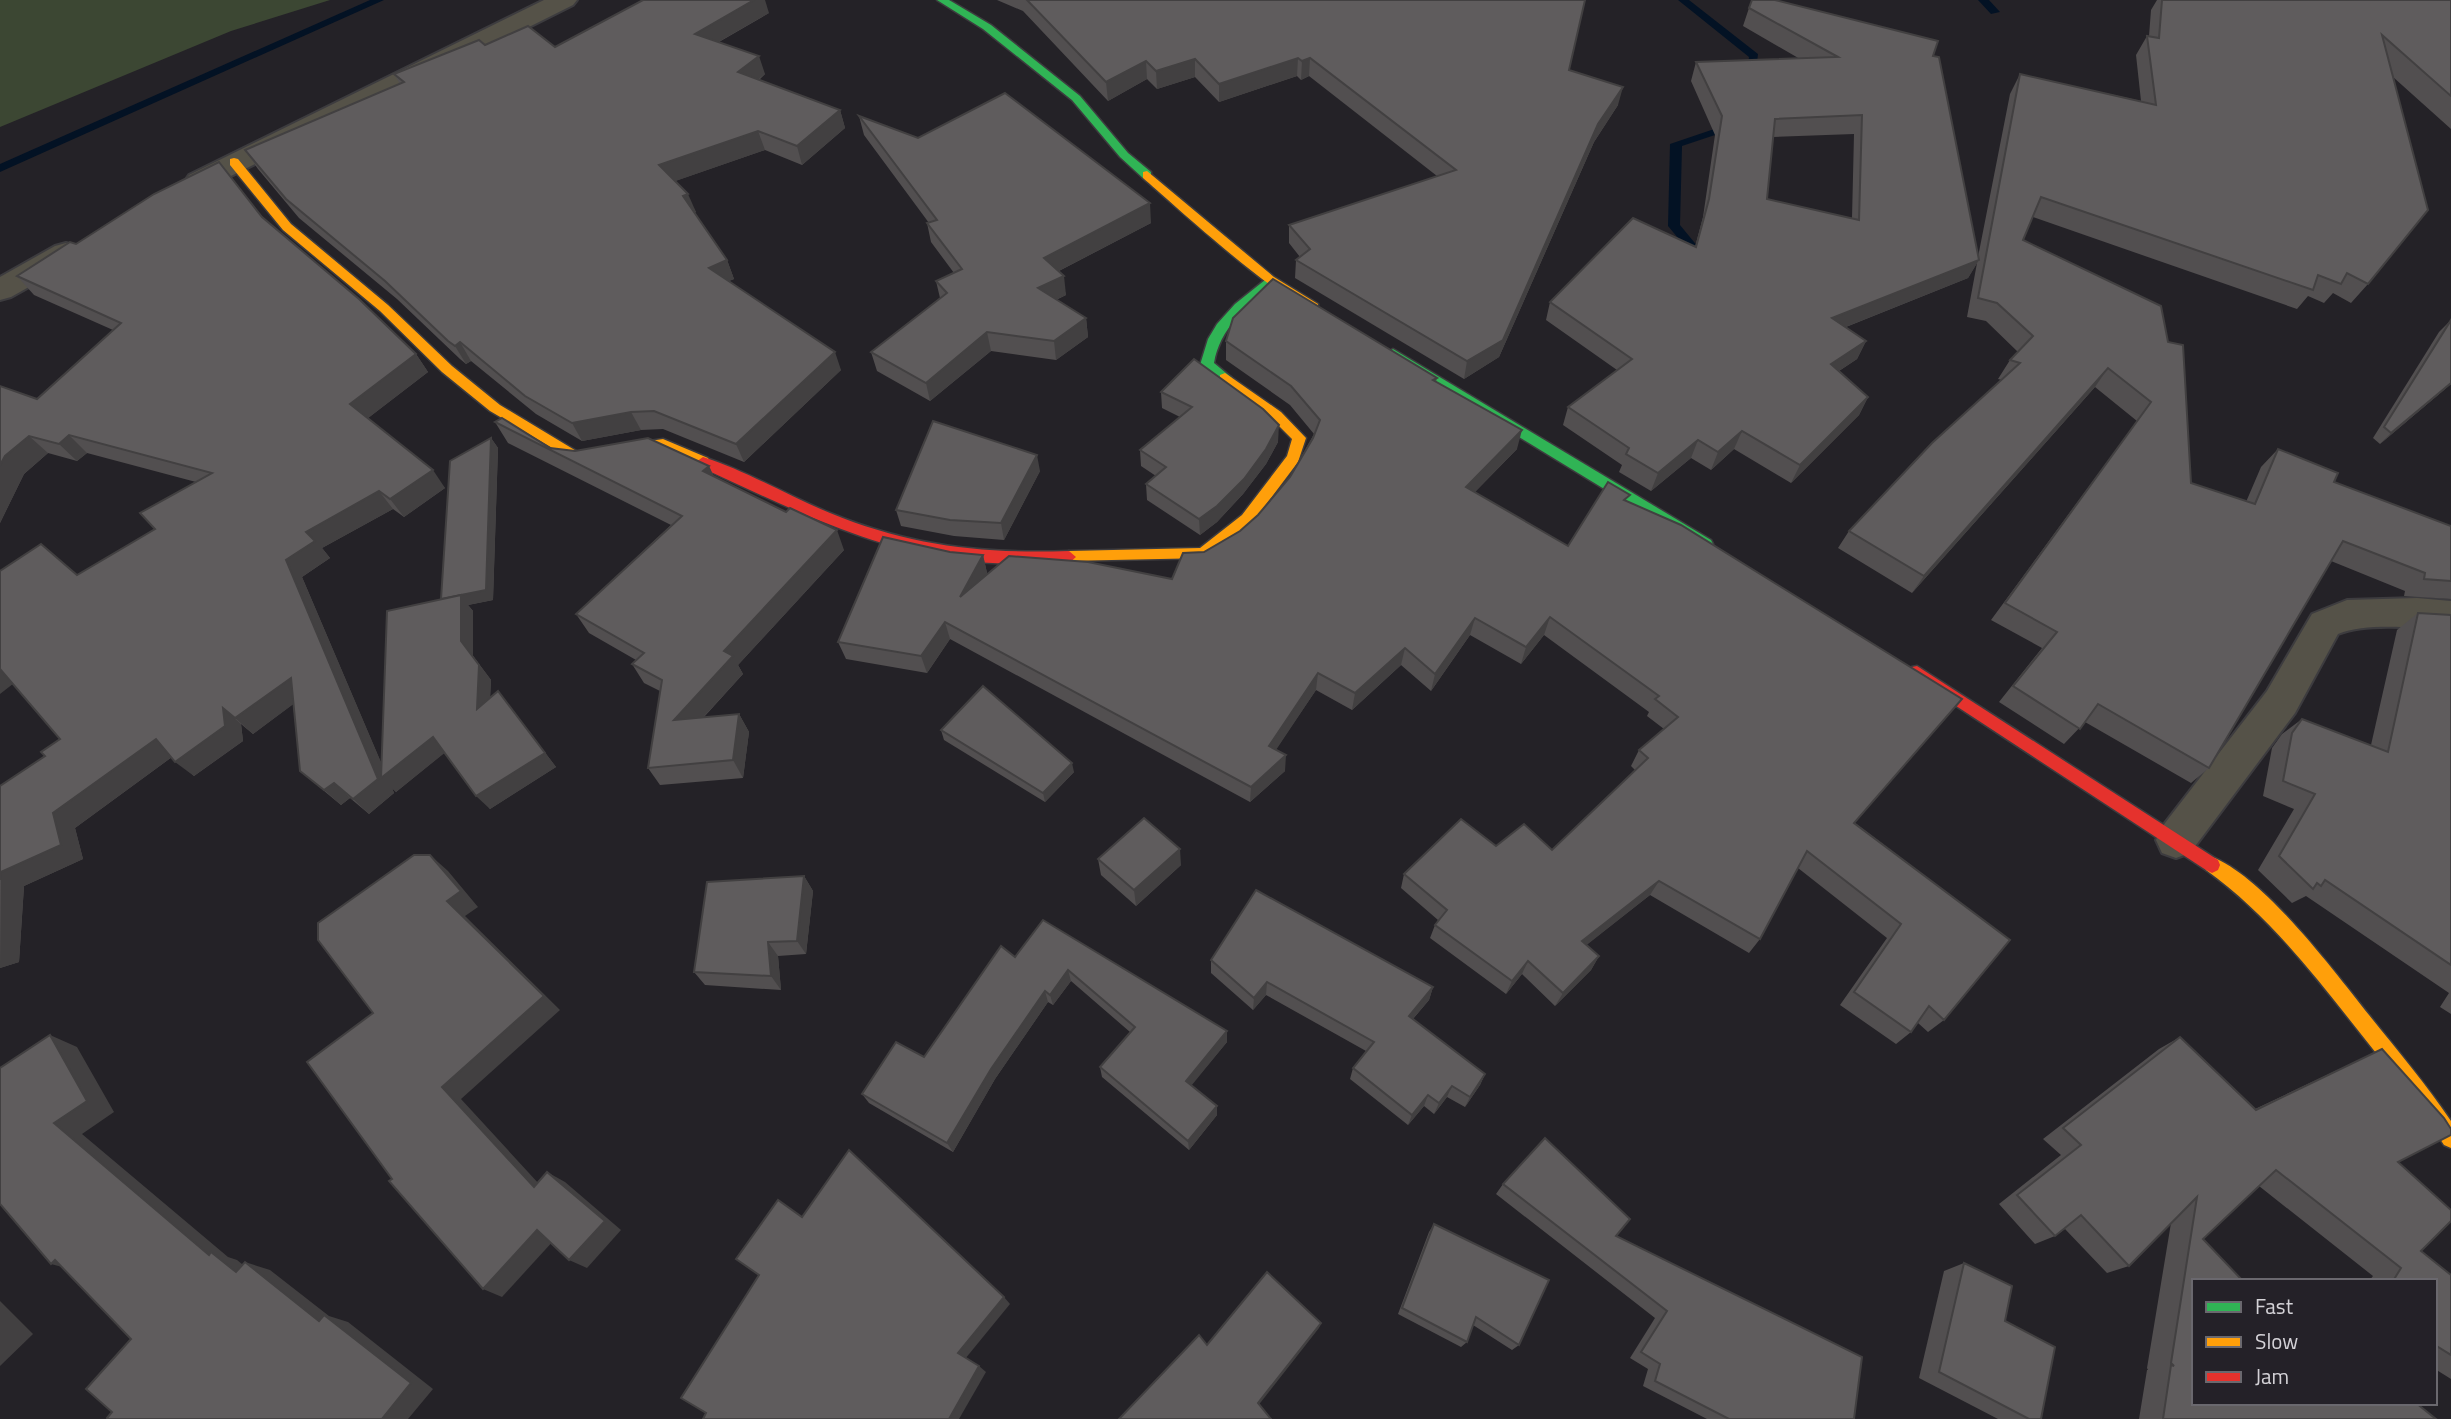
<svg xmlns="http://www.w3.org/2000/svg" width="2451" height="1419" viewBox="0 0 2451 1419" font-family="'Titillium Web',sans-serif">
  <style>
    .green { fill: #3c4733 }
    .lines { fill: none; stroke-linecap: round; stroke-linejoin: round }
    .stream { fill: #031224; fill-rule: evenodd }
    .street-casing { stroke: #3d3c3f; stroke-width: 4 }
    .fast-casing { stroke: #3d3c3f; stroke-width: 3 }
    .slow-casing { stroke: #3d3c3f; stroke-width: 3 }
    .jam-casing { stroke: #3d3c3f; stroke-width: 3 }
    .street { fill: #555248; fill-rule: evenodd }
    .fast { fill: #30b455; fill-rule: evenodd }
    .slow { fill: #ff9f0a; fill-rule: evenodd }
    .jam { fill: #e5322d; fill-rule: evenodd }
    .wall { fill: #524f50; fill-rule: evenodd }
    .shaded-wall { fill: #424041 }
    .building { fill: #5f5c5d; stroke: #424041; stroke-width: 2; fill-rule: evenodd }
  </style>
  <rect width="100%" height="100%" fill="#242227"/>
  <path class="green" d="M0,0h330l-99,31 -231,96z"/>
  <g class="lines">
    <g class="stream">
      <path d="M370,0h14l-384,172v-8z"/>
      <path d="M1678,0h11l69,54 -3,27 -9,-2 3,-22z"/>
      <path d="M1978,0h11l11,12 -9,2z"/>
      <path d="M1732,123l6,3 -2,2 -54,18 -2,79 28,34 -6,4 -4,-1 -30,-36 2,-82z"/>
    </g>
    <defs>
      <g id="street">
        <path d="M544,0h33l-4,5 -364,182 -10,3 -10,-3 -4,-6 4,-6z"/>
        <path d="M66,243l11,3 4,7 -4,7 -66,37 -11,3v-23l55,-31z"/>
        <path d="M2417,598l34,3v30c-32,-3 -83,-9 -113,3l-43,79 -105,140 -14,5 -14,-5 -6,-13 6,-13 105,-136 45,-77 35,-14z"/>
      </g>
      <g id="fast">
        <path d="M937,0h12l42,25 89,71 48,57 23,19v6h-8l-23,-21 -48,-57 -89,-71z"/>
        <path d="M1270,276l6,4 -2,3c-26,23 -54,44 -60,80l18,15 -7,5 -25,-18 8,-26 9,-15 18,-20z"/>
        <path d="M1393,349l318,191 2,4 -2,4h-10l-313,-191 -2,-3z"/>
      </g>
      <g id="slow">
        <path d="M234,158l4,1 53,65 97,81 64,61 48,39 78,47 85,-13 45,19 2,4 -2,4h-10l-36,-17 -86,13 -86,-51 -48,-39 -62,-61 -97,-81 -53,-65v-6z"/>
        <path d="M1147,171l127,106 44,27v6c-25,5 -149,-110 -175,-132v-6z"/>
        <path d="M1225,373l56,39 25,26 -8,24 -46,61 -44,35 -144,3 -2,-4 7,-6 131,-3 42,-33 45,-59 5,-17 -21,-21 -51,-37v-6z"/>
        <path d="M2212,857c52,20 122,114 157,158 28,35 57,69 82,106v27l-7,-3c-26,-41 -57,-78 -87,-116 -46,-58 -90,-115 -151,-159l-2,-5 2,-5z"/>
      </g>
      <g id="jam">
        <path d="M703,457c42,13 85,39 127,56 80,33 153,41 239,38l7,6 -7,6c-37,1 -75,2 -112,-3 -92,-13 -176,-56 -259,-94l-2,-4z"/>
        <path d="M1917,666l301,194 2,5 -2,5 -6,3 -6,-3 -294,-193 -3,-5 3,-5z"/>
      </g>
    </defs>
    <use href="#street" class="street-casing"/>
    <use href="#fast" class="fast-casing"/>
    <use href="#slow" class="slow-casing"/>
    <use href="#jam" class="jam-casing"/>
    <use href="#street" class="street"/>
    <use href="#fast" class="fast"/>
    <use href="#slow" class="slow"/>
    <use href="#jam" class="jam"/>
  </g>
  <g class="wall">
    <path d="M997,0h588l-16,70 49,35 -24,37 -95,215 -35,22 -169,-101 1,-18 4,-3 -11,-14v-18l148,-49 -128,-100 -8,4 -4,-4 -78,26 -24,-25 -38,12 -10,-10 -39,22 -85,-90z"/>
    <path d="M2157,0h294v129l-58,-52 -25,207 -17,19 -18,-10 -9,10 -16,-7 -11,13 -264,-92 -10,23 138,66 30,177 55,19 15,-35 17,-18 56,33 117,44v73l-47,-3 1,-5 -74,-30 -122,207 -18,15 -106,-61 -21,22 -65,-42 43,-54 -51,-28 146,-199 -42,-34 -183,206 -74,-45 11,-17 153,-151 -4,-1 12,-19 8,-8 -32,-31 -19,-4 10,-54 -9,15 -122,49 20,14 -9,18 -18,12 29,26 -9,18 -68,68 -57,-34 -23,21 -20,-12 -40,33 -32,-19 3,-7 -59,-40 5,-18 49,-37 -71,-50 4,-18 145,-55 8,-30 12,-82 -24,-54 5,-19 104,-3 -57,-33 6,-18 184,48 45,201 32,-163 10,-20 121,27 -5,-46 11,-19h2l2,-26zM1854,134l-2,84 -85,-19 6,-62z"/>
    <path d="M769,13l-50,29 46,32 -6,6 81,30 5,18 -43,37 -37,-15 -90,31 21,31 -2,1 33,47 7,19 -5,2 112,89 -97,92 -81,-33 -22,1 -59,11 -46,-27 -65,-53 -5,3 -6,-5 -63,-60 -98,-81 -41,-49 -13,-19 155,-66 -6,-10 91,-29 70,2z"/>
    <path d="M859,116l292,107 -92,48 7,24 -10,5 30,18 2,19 -32,23 -65,-9 -61,50 -53,-30 -6,-19 69,-54 -4,-17 18,-8 -23,-31 -4,-19h2l-65,-88z"/>
    <path d="M262,217l154,137 12,18 -60,46 77,70 -41,29 -11,-8 -71,39 8,10 -28,19 80,188 60,-166 49,-161 7,10 -5,152 -25,5 5,6v45l18,24 -1,17 8,-6 58,76 -66,42 -45,-57 -49,40 -4,-4 2,5 -25,21 -19,-16 -9,7 -41,-34 -7,-67 -40,30 -12,-10 2,17 -49,35 -22,-19 -97,71 8,31 -59,27 -5,76 -19,6v-182l45,-30 15,-17 17,-164 78,-46 41,-47 -109,-29 -10,8 -29,-8 -24,21 -24,49v-137l37,13 76,-69 -79,-35 -17,-19 59,-32z"/>
    <path d="M2451,320v64l-71,60 -7,-6 66,-106z"/>
    <path d="M1226,341l211,37 -1,4 81,67 -42,43 93,54 59,-44 228,321 155,117 -66,80 -16,12 -10,-9 -7,9 -15,12 -56,-39 47,-67 -89,-70 -38,71 -11,14 -99,-58 -64,50 13,11 -8,14 -36,36 -33,-32 -16,20 -76,-56 5,-13 3,-5 -37,-32 3,-14 92,-28 56,4 83,-80 -4,-4 8,-16 25,-21 -17,-13 2,-4 -105,-77 -23,29 -51,-29 -39,56 -30,-26 -49,45 -36,-20 -40,59 9,22 -35,31 -300,-163 -23,34 -81,-14 -8,-17 112,-90 33,3 4,18 -2,3 187,3 32,-27 36,-21 18,-16 32,-38 24,-43 -24,-29 -64,-45z"/>
    <path d="M1161,392l117,50 -12,22 -23,30 -26,28 -17,13 -53,-35 -1,-16 10,-8 -15,-10 -1,-16 40,-33 -18,-9z"/>
    <path d="M495,422l55,26 159,18 5,11 130,73 -106,115 5,9 -39,43 35,-3 10,18 -6,46 -83,7 -12,-17 12,-77 -16,-8 -12,-19 4,-4 -47,-27 -13,-19 95,-89 -163,-82z"/>
    <path d="M1040,471l-36,69 -50,-4 -53,-10 -5,-16z"/>
    <path d="M2418,613l33,2v399l-11,-7 9,-14 -143,-97 -14,7 -34,-33 36,-61 -31,-13 9,-48 10,-14 20,-15 69,26 26,-115z"/>
    <path d="M941,730l133,42 -29,30 -101,-62z"/>
    <path d="M1098,859l83,6 -45,41 -35,-31z"/>
    <path d="M804,876l9,15 -7,63 -28,2 3,34 -76,-5 -11,-13z"/>
    <path d="M1043,920l184,122 -36,43 26,30 -28,35 -87,-73 -2,-10 30,-35 -59,-51 -18,24 -5,-3 -53,77 -42,73 -84,-49 -7,-9 62,-37 91,-100z"/>
    <path d="M1211,960l222,27 -4,13 -16,19 72,55 -5,11 -15,22 -18,-10 -13,17 -10,-8 -16,19 -58,-46 3,-11 13,-17 -100,-56 -13,15 -42,-37z"/>
    <path d="M2180,1037l75,72 127,-60 16,113 23,89 30,24v104l-16,-10v-88h-66l4,-5 -114,-90 -56,53 -9,164 242,16h-297l8,-49h1l-1,-2 24,-145 -42,43 -22,7 -42,-44 -10,7 -20,8 -36,-40 62,-49 -18,-16 116,-90z"/>
    <path d="M1503,1184l113,52 238,183h-147l-64,-33 5,-17 -18,-11 25,-40 -159,-124z"/>
    <path d="M1434,1224l85,121 -7,5 -39,-25 -6,17 -6,5 -63,-33 31,-82z"/>
    <path d="M1964,1263l41,58 36,98h-43l-79,-41 25,-107z"/>
  </g>
  <g class="shaded-wall">
    <path d="M754,0h11l4,13 -68,39 -6,-18z"/>
    <path d="M759,56l6,18 -21,17 -6,-19z"/>
    <path d="M1298,58l-1,18 -78,26v-18z"/>
    <path d="M1310,58l-1,18 -8,4 1,-19z"/>
    <path d="M1195,59v18l-38,12 -1,-18z"/>
    <path d="M1146,61l1,18 -39,22 -2,-19z"/>
    <path d="M1623,87l-5,18 -24,37 -95,215 -35,22 3,-18 131,-237z"/>
    <path d="M840,110l5,18 -43,37 -5,-19z"/>
    <path d="M758,131l7,19 -98,34 -8,-19z"/>
    <path d="M688,194l8,18 -6,3 -7,-19z"/>
    <path d="M1150,203l1,20 -104,54 -3,-19z"/>
    <path d="M727,260l7,19 -17,7 -8,-18z"/>
    <path d="M1979,260l-11,18 -145,58 9,-18z"/>
    <path d="M1064,276l2,19 -26,12 -2,-19z"/>
    <path d="M1086,318l2,19 -32,23 -2,-19z"/>
    <path d="M987,332l4,19 -61,50 -4,-18z"/>
    <path d="M1866,341l-9,18 -35,23 9,-18z"/>
    <path d="M460,342l11,19 -5,3 -11,-18z"/>
    <path d="M835,352l6,18 -97,92 -8,-18z"/>
    <path d="M416,354l12,18 -65,50 -13,-18z"/>
    <path d="M2108,368l-13,19 -183,206 12,-17z"/>
    <path d="M2451,383v1l-71,60 11,-11z"/>
    <path d="M1868,397l-9,18 -68,68 9,-18z"/>
    <path d="M631,412l10,18 -59,11 -10,-18z"/>
    <path d="M1279,425l-1,17 -12,22 -23,30 -26,28 -17,13 -1,-16z"/>
    <path d="M1522,430l-5,19 -55,56 4,-18z"/>
    <path d="M1742,431l-8,18 -23,21 7,-18z"/>
    <path d="M69,435l18,18 -10,8 -18,-17z"/>
    <path d="M29,436l19,17 -24,21 -24,49v-58l5,-9z"/>
    <path d="M491,438l7,10 -5,152 -25,5 5,6v45l18,24 -2,44 -12,-15 -16,-68 -12,-32z"/>
    <path d="M1698,440l-7,18 -40,33 7,-18z"/>
    <path d="M1037,455l3,16 -36,69 -3,-17z"/>
    <path d="M709,466l9,20 -15,-15z"/>
    <path d="M433,470l12,18 -41,29 -14,-18z"/>
    <path d="M379,491l14,18 -71,39 8,10 -28,19 84,197 47,-37 14,14 -51,41 -4,-4 2,5 -25,21 -16,-15 -67,-239 20,-28z"/>
    <path d="M837,530l7,20 -106,115 5,9 -58,63 -11,-17 50,-69z"/>
    <path d="M983,555l4,18 -22,42 -5,-18z"/>
    <path d="M1550,617l-6,18 -23,29 5,-17z"/>
    <path d="M1475,618l-5,17 -39,56 4,-17z"/>
    <path d="M945,622l5,17 -23,34 -6,-17z"/>
    <path d="M1405,648l-4,17 -49,45 3,-17z"/>
    <path d="M0,667l18,13 -18,14z"/>
    <path d="M1318,673l-2,17 -48,72 1,-16z"/>
    <path d="M291,678l16,16 -54,40 -18,-16z"/>
    <path d="M498,691l58,76 -66,42 -14,-13z"/>
    <path d="M223,708l18,16 2,17 -49,35 -19,-14z"/>
    <path d="M739,714l10,18 -6,46 -10,-18z"/>
    <path d="M156,739l20,15 -101,74 8,31 -59,27 -5,76 -19,6 1,-96 52,-59z"/>
    <path d="M1286,755l-1,16 -35,31 1,-15z"/>
    <path d="M1072,763l2,9 -29,30 -2,-9z"/>
    <path d="M334,783l16,15 -9,7 -17,-15z"/>
    <path d="M1180,849l1,16 -45,41 -2,-16z"/>
    <path d="M430,855l18,16 30,36 -13,9 95,94 -99,89 90,98 -17,-10 -92,-100 5,-186z"/>
    <path d="M804,876l9,15 -7,63 -9,-13z"/>
    <path d="M1659,881l-9,14 -76,60 8,-14z"/>
    <path d="M768,942l10,14 3,34 -10,-14z"/>
    <path d="M1599,956l-8,14 -36,36 8,-13z"/>
    <path d="M1528,961l-6,13 -16,20 6,-13z"/>
    <path d="M1068,970l3,11 -18,24 -3,-10z"/>
    <path d="M1267,982l-1,13 -13,15 1,-12z"/>
    <path d="M1433,987l-4,13 -24,28 4,-12z"/>
    <path d="M1045,991l3,11 -53,77 -42,73 -6,-9 44,-74z"/>
    <path d="M1227,1031v11l-40,49 -1,-10z"/>
    <path d="M50,1035l27,12 37,65 -32,22 146,123 9,3 25,20 -26,-8 -27,-17 -155,-132z"/>
    <path d="M1485,1074l-5,11 -15,22 5,-10z"/>
    <path d="M1452,1086l-5,11 -13,17 5,-11z"/>
    <path d="M1428,1095l-4,11 -16,19 4,-10z"/>
    <path d="M1217,1106v9l-28,35 -1,-9z"/>
    <path d="M547,1172l18,10 56,48 -34,38 -18,-8z"/>
    <path d="M537,1230l18,9 -53,58 -19,-8z"/>
    <path d="M55,1260l26,12 -30,-8z"/>
    <path d="M245,1262l25,8 59,46 19,6 85,67 -25,30h-26l-63,-98z"/>
    <path d="M1004,1297l6,7 -45,55 -7,-6z"/>
    <path d="M0,1301l33,33 -33,32z"/>
    <path d="M1321,1323l-2,5 -62,79 1,-4z"/>
    <path d="M979,1366l7,6 -27,47h-10z"/>
  </g>
  <g class="building">
    <path d="M643,0h111l-59,34 64,22 -21,16 102,38 -43,36 -39,-15 -99,34 29,29 -5,2 44,64 -18,8 126,84 -99,92 -82,-33 -23,1 -59,11 -47,-27 -65,-54 -5,4 -7,-5 -63,-60 -99,-82 -41,-49 159,-68 -10,-8 85,-34 6,5 43,-19 27,21z"/>
    <path d="M1027,0h558l-16,70 54,17 -25,37 -95,216 -36,21 -171,-101 14,-11 -21,-24 167,-55 -146,-112 -8,3 -4,-3 -79,26 -24,-25 -39,12 -10,-10 -40,21z"/>
    <path d="M1752,0h23l163,41 -5,15 6,1 40,203 -147,58 34,23 -35,23 37,33 -68,68 -58,-34 -24,21 -20,-12 -40,33 -32,-19 3,-6 -61,-41 64,-48 -82,-57 83,-84 63,29 13,-48 13,-83 -26,-54 142,-5 -89,-49zM1862,115l-3,105 -92,-21 8,-80z"/>
    <path d="M2162,0h289v96l-69,-61 46,175 -60,74 -21,-11 -6,11 -23,-9 -5,15 -272,-93 -18,43 138,66 7,36 15,3 8,138 64,21 23,-55 60,24 -4,9 117,44v55l-27,-2 1,-6 -82,-32 -134,227 -111,-64 -18,25 -67,-43 44,-54 -52,-29 146,-201 -43,-34 -184,208 -75,-45 83,-88 88,-80 -10,-3 23,-24 -36,-33 -19,-5 42,-224 136,31 -9,-69 12,2z"/>
    <path d="M1005,93l145,110 -106,55 20,18 -26,12 48,30 -32,23 -67,-9 -61,51 -55,-31 76,-59 -11,-12 26,-12 -35,-46 10,-3 -78,-104 59,22z"/>
    <path d="M219,162l43,55 97,82 57,55 -66,50 83,66 -43,29 -11,-8 -73,41 9,9 -29,19 92,219 -25,20 -19,-16 -10,7 -24,-19 -9,-93 -56,40 -12,-10 2,18 -50,36 -19,-23 -103,74 8,32 -60,27 -1,8v-94l45,-30 -4,-4 19,-13 -60,-70v-98l41,-27 36,31 78,-46 -15,-16 72,-40 -143,-38 -10,9 -30,-8 -24,20 -5,9v-79l37,13 84,-76 -104,-47 53,-34 6,2 78,-50z"/>
    <path d="M1273,279l164,99 -4,2 89,50 -56,57 102,59 40,-64 22,13 -6,5 57,25 281,174 -108,124 156,117 -66,80 -15,-14 -18,26 -57,-40 47,-68 -94,-73 -47,88 -101,-58 -77,60 17,15 -36,37 -35,-32 -16,20 -77,-56 12,-15 -43,-36 57,-55 35,27 28,-22 28,26 96,-92 -9,-8 39,-33 -23,-18 4,-3 -109,-79 -24,30 -51,-29 -40,56 -30,-26 -50,45 -37,-20 -49,73 17,9 -35,32 -306,-165 -24,34 -83,-14 45,-105 67,15 33,3 -23,42 49,-41 79,6 84,17 11,-26 21,-1 36,-21 18,-16 32,-38 23,-39 7,-18 -29,-34 -65,-45 7,-23z"/>
    <path d="M2451,320v63l-60,50 -7,-6z"/>
    <path d="M1194,359l69,50 16,16 -13,24 -22,30 -27,27 -18,13 -53,-35 20,-17 -26,-17 52,-43 -31,-15z"/>
    <path d="M502,418l48,30 25,3 73,-13 61,28 -6,5 83,41 4,-4 47,22 -113,121 9,5 -59,64 65,-6 -6,46 -85,8 14,-88 -30,-16 12,-11 -68,-39 106,-98 -187,-94z"/>
    <path d="M933,421l104,34 -36,68 -51,-3 -54,-10z"/>
    <path d="M491,438l-5,152 -45,9 9,-138z"/>
    <path d="M461,595v46l18,24 -2,44 21,-18 47,62 -69,43 -43,-59 -52,41 6,-167z"/>
    <path d="M2418,613l33,2v350l-126,-85 -4,6 -4,-3 -4,6 -34,-33 36,-62 -32,-13 9,-48 10,-14 86,33z"/>
    <path d="M983,686l89,77 -29,30 -102,-63z"/>
    <path d="M1144,818l36,31 -46,41 -36,-31z"/>
    <path d="M414,855h16l31,36 -14,10 97,95 -102,91 92,100 13,-15 58,49 -36,39 -32,-30 -54,59 -94,-108 3,-2 -85,-117 66,-49 -55,-73v-17z"/>
    <path d="M804,876l-7,65 -29,1 3,34 -77,-4 13,-90z"/>
    <path d="M1256,890l177,97 -24,29 76,58 -15,23 -18,-11 -13,17 -11,-8 -16,20 -59,-47 21,-26 -107,-60 -13,16 -43,-38z"/>
    <path d="M1043,920l184,111 -41,50 31,25 -29,35 -88,-74 35,-40 -67,-57 -18,25 -5,-4 -54,78 -44,74 -85,-49 34,-52 28,15 77,-111 14,11z"/>
    <path d="M50,1035l37,66 -33,22 155,132 2,-3 25,20 9,-10 74,59 5,-6 87,68 -29,36h-274l-1,-1 5,-6 -26,-23 45,-50 -76,-79 -4,4 -51,-60v-136z"/>
    <path d="M2180,1037l76,73 126,-61 62,69 7,11v6l-53,27 53,48v11l-30,30 30,24v80l-16,-10v-64h-42l8,-13 -125,-98 -73,69 40,42h-49v122h222l20,16h-273l8,-54 3,1 -3,-3 26,-166 -68,69 -48,-51 -26,21 -38,-41 64,-50 -18,-17z"/>
    <path d="M1545,1138l85,81 -14,17 246,121 -8,62h-125l-74,-38 5,-17 -19,-12 26,-41 -164,-127z"/>
    <path d="M849,1150l155,147 -46,56 21,13 -30,53h-246l3,-6 -25,-15 78,-123 -23,-16 42,-59 24,17z"/>
    <path d="M1434,1224l115,56 -30,65 -43,-28 -9,25 -65,-34z"/>
    <path d="M1964,1263l48,23 -7,35 50,26 -14,72h-12l-90,-47z"/>
    <path d="M1267,1272l54,51 -63,80 13,16h-152l80,-84 8,10z"/>
  </g>
  <rect x="2192" y="1279" width="245" height="126" fill="#242128" stroke="#6a686e" stroke-width="2"/>
  <rect x="2206" y="1302" width="35" height="10" fill="#30b455" stroke="#6a686e" stroke-width="2"/>
  <text x="2255" y="1314" font-size="21" fill="#d4d2d7">Fast</text>
  <rect x="2206" y="1337" width="35" height="10" fill="#ff9f0a" stroke="#6a686e" stroke-width="2"/>
  <text x="2255" y="1349" font-size="21" fill="#d4d2d7">Slow</text>
  <rect x="2206" y="1372" width="35" height="10" fill="#e5322d" stroke="#6a686e" stroke-width="2"/>
  <text x="2255" y="1384" font-size="21" fill="#d4d2d7">Jam</text>
</svg>
